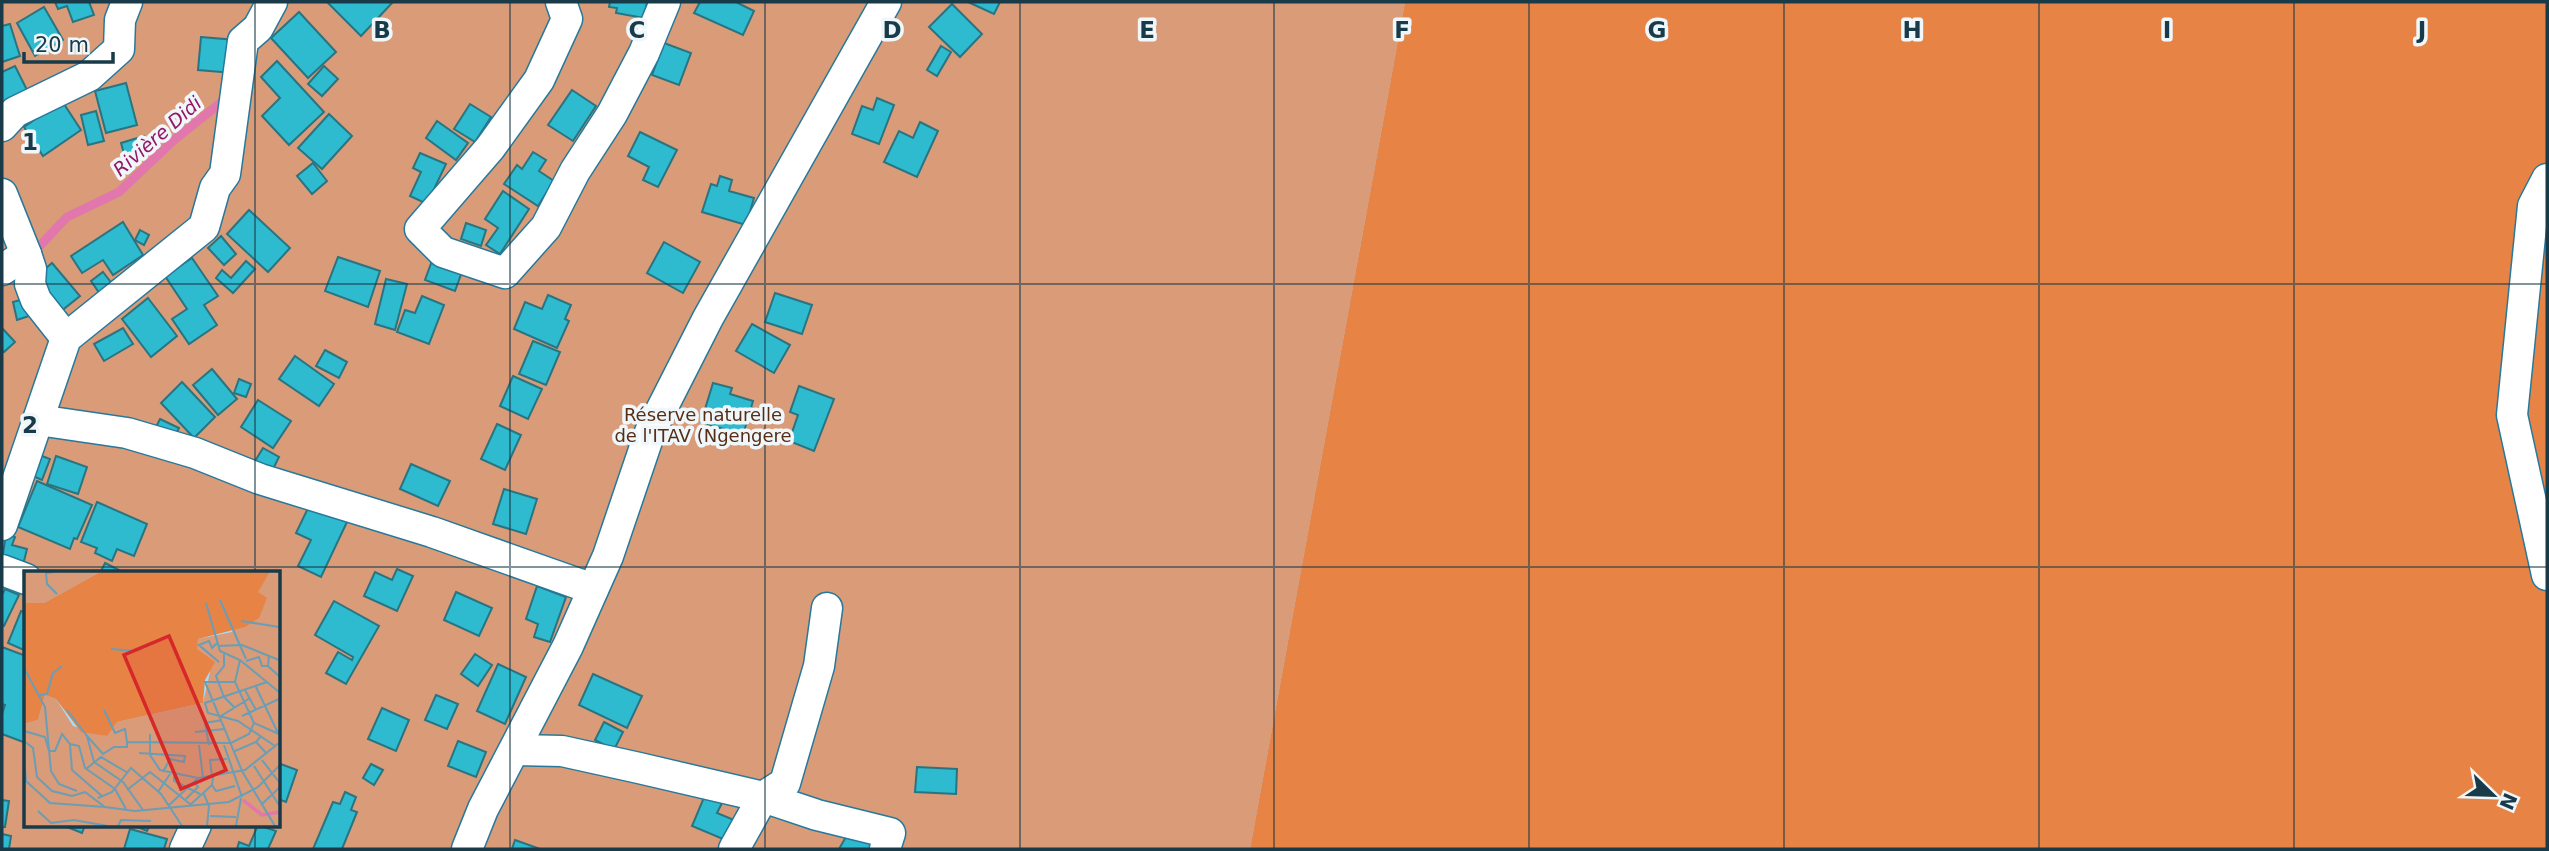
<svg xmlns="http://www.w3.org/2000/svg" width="2549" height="851" viewBox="0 0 2549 851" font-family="'DejaVu Sans',sans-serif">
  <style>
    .green { fill: #d99b78; fill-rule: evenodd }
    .forest { fill: #e88346 }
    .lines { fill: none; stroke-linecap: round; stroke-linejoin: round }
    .stream { stroke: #e177ac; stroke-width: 9 }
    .building { fill: #2ebacf; stroke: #297480; stroke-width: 2 }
    .street-casing { stroke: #26799b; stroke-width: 33 }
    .street { stroke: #fff; stroke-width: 30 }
    .grid { fill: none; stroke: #193b49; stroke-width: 2; stroke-opacity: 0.55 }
    .labels { text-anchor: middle; stroke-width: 7; stroke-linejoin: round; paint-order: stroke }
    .park-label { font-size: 18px; fill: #572e15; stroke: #eff7fb }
    .water-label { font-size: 19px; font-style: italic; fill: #971664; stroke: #eff7fb }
    .inset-river { fill: none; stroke: #e177ac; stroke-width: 3.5 }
    .inset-road { fill: none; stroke: #6b9db5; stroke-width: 2 }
    .view { fill: #d62828; fill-opacity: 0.15; stroke: #d62828; stroke-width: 3.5 }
    .inset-edge { fill: none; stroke: #193b49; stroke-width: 3.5 }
    .grid-label { font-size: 23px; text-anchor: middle; font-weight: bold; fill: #193b49; stroke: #eff7fb; stroke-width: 7; stroke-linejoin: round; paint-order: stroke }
  </style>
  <rect width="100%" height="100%" fill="#a1defd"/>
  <path class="green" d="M2,2h1403l-155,847h-1248zM26,573h252v252h-252z"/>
  <path class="forest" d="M1405,2h1142v847h-1297z"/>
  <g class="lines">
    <path class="stream" d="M33,253l34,-36 52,-25 55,-52 54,-43"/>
  </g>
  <g class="building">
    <path d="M55,2h34l5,13 -21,7 -6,-16 -9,3z"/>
    <path d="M327,2h66l-32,34z"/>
    <path d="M610,2h37l-3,16 -28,-5 1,-5 -8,-1z"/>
    <path d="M700,2h36l18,9 -11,24 -49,-22z"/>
    <path d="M968,2h32l-6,12z"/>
    <path d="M952,4l30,30 -22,23 -31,-30z"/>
    <path d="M44,7l19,33 -28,16 -18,-33z"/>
    <path d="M299,12l37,40 -28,26 -37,-40z"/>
    <path d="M10,24l10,32 -18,6v-36z"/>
    <path d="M201,37l35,3 -3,33 -35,-3z"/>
    <path d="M664,43l27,10 -12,32 -27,-10z"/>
    <path d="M941,46l10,6 -14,24 -10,-6z"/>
    <path d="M277,61l47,51 -35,33 -27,-29 18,-18 -19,-21z"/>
    <path d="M15,66l16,32 -29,15v-41z"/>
    <path d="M324,66l14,13 -16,17 -14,-12z"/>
    <path d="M126,83l11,42 -31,8 -11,-42z"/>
    <path d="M572,90l24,16 -23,35 -25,-16z"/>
    <path d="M877,98l17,7 -15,39 -27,-10 10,-28 11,4z"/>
    <path d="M62,101l19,29 -38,26 -19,-29z"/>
    <path d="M470,104l21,13 -16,25 -21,-13z"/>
    <path d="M96,111l8,30 -16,4 -7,-30z"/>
    <path d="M329,114l23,22 -30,33 -24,-21z"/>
    <path d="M437,121l31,22 -12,17 -30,-22z"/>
    <path d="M920,122l18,9 -21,46 -33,-15 15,-31 14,7z"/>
    <path d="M640,132l37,18 -19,37 -15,-7 6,-13 -21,-11z"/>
    <path d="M144,136l5,17 -23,8 -5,-18z"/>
    <path d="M533,152l13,8 -7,11 15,10 -16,25 -34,-22 13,-19 5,4z"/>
    <path d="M420,153l26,11 -19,40 -17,-8 11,-24 -8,-4z"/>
    <path d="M313,163l14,18 -15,13 -15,-18z"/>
    <path d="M720,176l12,4 -3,11 25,7 -8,27 -44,-13 9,-28 6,2z"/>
    <path d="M503,191l26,18 -29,45 -14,-9 12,-17 -13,-9z"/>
    <path d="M249,210l41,38 -22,24 -41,-38z"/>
    <path d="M123,222l20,33 -30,20 -10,-15 -21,13 -11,-17z"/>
    <path d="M466,223l20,7 -5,16 -20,-7z"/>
    <path d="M140,230l9,5 -5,10 -9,-5z"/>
    <path d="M221,236l15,18 -12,11 -16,-17z"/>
    <path d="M664,242l36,20 -17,31 -36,-20z"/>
    <path d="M338,257l42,14 -12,36 -43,-16z"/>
    <path d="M192,258l26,38 -14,9 13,20 -28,19 -17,-25 15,-10 -22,-33z"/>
    <path d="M433,258l30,11 -8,22 -30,-11z"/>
    <path d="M246,261l9,8 -22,24 -17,-15 6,-8 9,8z"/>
    <path d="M52,263l28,33 -20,16 -28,-32z"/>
    <path d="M103,272l10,13 -13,9 -9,-13z"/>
    <path d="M386,279l21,5 -12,46 -20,-6z"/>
    <path d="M775,293l37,12 -10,29 -37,-12z"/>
    <path d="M548,295l23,10 -6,14 4,2 -12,27 -43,-19 11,-27 17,7z"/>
    <path d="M422,296l22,9 -15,39 -32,-12 8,-22 10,3z"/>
    <path d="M28,298l4,17 -15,5 -4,-18z"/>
    <path d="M148,298l29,38 -26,21 -29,-38z"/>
    <path d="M752,324l38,21 -16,28 -38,-22z"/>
    <path d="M2,328l13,14 -11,10 -2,-2z"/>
    <path d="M123,328l10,16 -29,17 -10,-17z"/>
    <path d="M533,341l27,11 -14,33 -27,-11z"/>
    <path d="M325,350l22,12 -8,16 -23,-12z"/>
    <path d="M295,356l39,28 -15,22 -40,-27z"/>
    <path d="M212,369l25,30 -19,16 -25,-30z"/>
    <path d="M513,376l29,13 -14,30 -28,-13z"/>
    <path d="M239,379l12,5 -5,13 -12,-4z"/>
    <path d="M182,382l33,35 -21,21 -33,-35z"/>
    <path d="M713,383l19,5 -2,6 23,7 -10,34 -42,-13z"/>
    <path d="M799,386l35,13 -20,52 -25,-10 9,-26 -8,-3z"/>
    <path d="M258,400l33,21 -18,27 -32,-21z"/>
    <path d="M160,419l19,9 -7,14 -19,-9z"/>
    <path d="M497,424l24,11 -16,35 -24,-11z"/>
    <path d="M263,448l16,9 -7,14 -17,-10z"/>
    <path d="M37,454l13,5 -8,21 -14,-6z"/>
    <path d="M56,456l31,11 -9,27 -31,-10z"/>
    <path d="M411,464l39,17 -12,25 -38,-17z"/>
    <path d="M37,481l55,24 -15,34 -3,-1 -4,11 -52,-22z"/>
    <path d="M504,489l33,10 -11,35 -33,-10z"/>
    <path d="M97,502l50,22 -13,32 -17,-7 -5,12 -17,-8 2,-5 -16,-6z"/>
    <path d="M310,504l37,18 -26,55 -23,-11 13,-26 -15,-7z"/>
    <path d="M6,534l9,3 -3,8 15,4 -4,16 -21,-5z"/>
    <path d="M105,563l18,9 -1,1h-22z"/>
    <path d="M397,569l16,7 -16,35 -33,-15 11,-24 17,8z"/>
    <path d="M537,586l29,11 -16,45 -16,-5 4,-13 -12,-5z"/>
    <path d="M5,589l14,6 -15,31 -2,-1v-30z"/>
    <path d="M456,592l36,16 -13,28 -35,-16z"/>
    <path d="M334,601l45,25 -33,58 -20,-11 12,-21 14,8 1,-3 -38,-22z"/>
    <path d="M21,611l5,2v38l-18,-8z"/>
    <path d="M2,647l24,9v87l-24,-9v-20l3,-9 -3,-1z"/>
    <path d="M475,654l17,11 -14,21 -17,-12z"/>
    <path d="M498,664l28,13 -21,47 -28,-13z"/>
    <path d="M593,674l49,22 -15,32 -48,-23z"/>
    <path d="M436,695l22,9 -11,25 -22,-9z"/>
    <path d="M382,708l27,12 -13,31 -28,-12z"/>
    <path d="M604,722l19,10 -9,18 -19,-10z"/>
    <path d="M458,741l28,11 -10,25 -28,-11z"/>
    <path d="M278,763l19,7 -11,32 -8,-3z"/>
    <path d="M371,764l12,6 -9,15 -11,-7z"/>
    <path d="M917,767l40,2 -1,25 -41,-2z"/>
    <path d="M345,792l11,5 -5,13 6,2 -15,37h-29l20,-47 7,2z"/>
    <path d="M705,795l17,8 -5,10 22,9 -9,20 -38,-16z"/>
    <path d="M2,800l7,1 -4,26h-3z"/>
    <path d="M62,825h23l-3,8z"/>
    <path d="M133,825h17l-3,6z"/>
    <path d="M258,825l18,6 -8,18h-31l2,-7 10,4z"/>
    <path d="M130,829l37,10 -3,10h-40z"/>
    <path d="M850,830l31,19h-42z"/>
    <path d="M2,834l9,2 -2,13h-7z"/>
    <path d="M515,840l25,9h-28z"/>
  </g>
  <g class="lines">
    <defs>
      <g id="street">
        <path d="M561,2l6,17 -28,61 -49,68 -70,81 23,23 62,21 41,-46 29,-56 37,-57 32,-61 21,-51"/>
        <path d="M2,126l13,-14 74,-36 30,-27 1,-29 7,-18"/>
        <path d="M2547,179l-14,27 -21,209 35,160"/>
        <path d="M2,194l24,60 5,15 -1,15 6,16 30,38"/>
        <path d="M2,270l24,-16"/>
        <path d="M38,420l89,13 68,20 65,26 172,53 161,57"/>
        <path d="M2,525l64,-187 138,-111 11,-39 10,-14 18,-133 15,-13 14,-26"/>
        <path d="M2,570l24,9"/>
        <path d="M515,750l47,1 77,17 124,29 54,18 73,18 -5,16"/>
        <path d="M185,849l11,-24"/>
        <path d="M467,849l16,-40 85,-163 40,-90 42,-124 58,-114 178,-316"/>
        <path d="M734,849l29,-52 22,-14 34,-117 8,-58"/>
      </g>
    </defs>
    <use href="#street" class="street-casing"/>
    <use href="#street" class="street"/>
  </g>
  <path class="grid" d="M255,2v571M510,2v847M765,2v847M1020,2v847M1274,2v847M1529,2v847M1784,2v847M2039,2v847M2294,2v847M2,284h2545M2,567h2545M255,825v24"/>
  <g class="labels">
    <g class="park-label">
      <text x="703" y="421">Réserve naturelle<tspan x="703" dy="21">de l'ITAV (Ngengere</tspan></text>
    </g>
    <g class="water-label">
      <text transform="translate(157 136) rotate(-41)" y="7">Rivière Didi</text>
    </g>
  </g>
  <g transform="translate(24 571)">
    <rect width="256" height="256" fill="#a1defd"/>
    <path d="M0,1h76l-56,31h-20zM246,1h9v254h-255v-102l14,-4 7,-25 11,4 17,27 33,10 11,-14 86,-19 7,-31 -14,-23 2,-10 34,-7z" fill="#d99b78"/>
    <path d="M76,1h170l-12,20 9,6 -8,20 -14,9 -47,12 -1,10 18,13 -10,18 -2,23 -86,19 -10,14 -26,-4 -25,-33 -11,-4 -7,25 -14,4v-121h20z" fill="#e88346"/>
    <path class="inset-river" d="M219,229l19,15 17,-3"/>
    <path class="inset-road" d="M30,1l-8,1 1,11 10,10M196,29l26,59M182,32l14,48 20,9 39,32M217,50l38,6M193,72l-5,5 -3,-7 -10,4 20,17M194,75l24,-1 37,15M87,78l25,2 34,-16M200,83v12l-8,10 8,21 11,11M245,85l-1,10 11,10M222,90l13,-4 3,9h6M0,97l21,39 6,64 8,13 18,7M211,111h-30l37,89 33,55M243,111l-62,21 3,10 30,8 37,25M232,116l22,46M221,119l11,20M16,124l7,-1 6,-21 9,-7M43,139l20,26 7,26 29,20 20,28M80,139l11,23 10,-4 2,13 104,1 18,-9 5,-11 -19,-41 5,-22M197,145l29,-18M218,145l37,-17M230,152l25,11M0,160l21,6 4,14h6l7,-17 8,10 9,2 6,22 30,21 11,20M171,161l30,-3M126,163v21l10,15 38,8 47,-8 34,-27M63,165l16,18 11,-7h13v-5M237,165l-5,6 11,12M0,170l9,7 4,29 15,14 20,5 13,-4 20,15 30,4 94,-9 29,-15 21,-21M46,174l2,25 30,26M175,174l4,33M185,174l-4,-22 17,-3M200,174l18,52M211,180l21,-9M115,182l46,3 -1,6 -14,-3 -7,13M0,184l2,26 24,22 55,4M238,189l17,22M230,195l25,39M62,198l15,-12 27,16M150,203v7l26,13M188,206l-2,-17 17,-1M188,214l4,6 19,-5M103,219l23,-18 40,32M134,221l12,-18M179,221l6,14 -2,20M74,227l14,-6 19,-24 30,26 21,32M162,228l12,-12 -4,-5M238,233l17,-16M166,234l22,-20 1,-8M144,235l30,-28M14,240l13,12 23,-3 34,6M186,245l26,1M94,255l3,-6 30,1M212,255l5,-28"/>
    <path class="view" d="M145,65l57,134 -45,19 -57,-134z"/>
    <rect width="256" height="256" class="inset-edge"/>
  </g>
  <g class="grid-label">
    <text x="382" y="38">B</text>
    <text x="637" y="38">C</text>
    <text x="892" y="38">D</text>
    <text x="1147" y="38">E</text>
    <text x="1402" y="38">F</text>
    <text x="1657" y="38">G</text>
    <text x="1912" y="38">H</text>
    <text x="2167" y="38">I</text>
    <text x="2422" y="38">J</text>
    <text x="30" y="150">1</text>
    <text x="30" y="433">2</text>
  </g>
  <rect width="2549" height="851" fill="none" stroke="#193b49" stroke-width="7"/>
  <g transform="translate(2493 795) rotate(113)" stroke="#eff7fb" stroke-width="5" paint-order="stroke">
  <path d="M0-5L12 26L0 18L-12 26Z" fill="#193b49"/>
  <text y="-10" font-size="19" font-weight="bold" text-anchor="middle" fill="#193b49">N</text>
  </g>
  <path d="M24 52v10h89v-10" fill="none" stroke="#193b49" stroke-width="3.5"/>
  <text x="35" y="52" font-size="21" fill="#193b49" stroke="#eff7fb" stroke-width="5" paint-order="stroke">20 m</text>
</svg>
